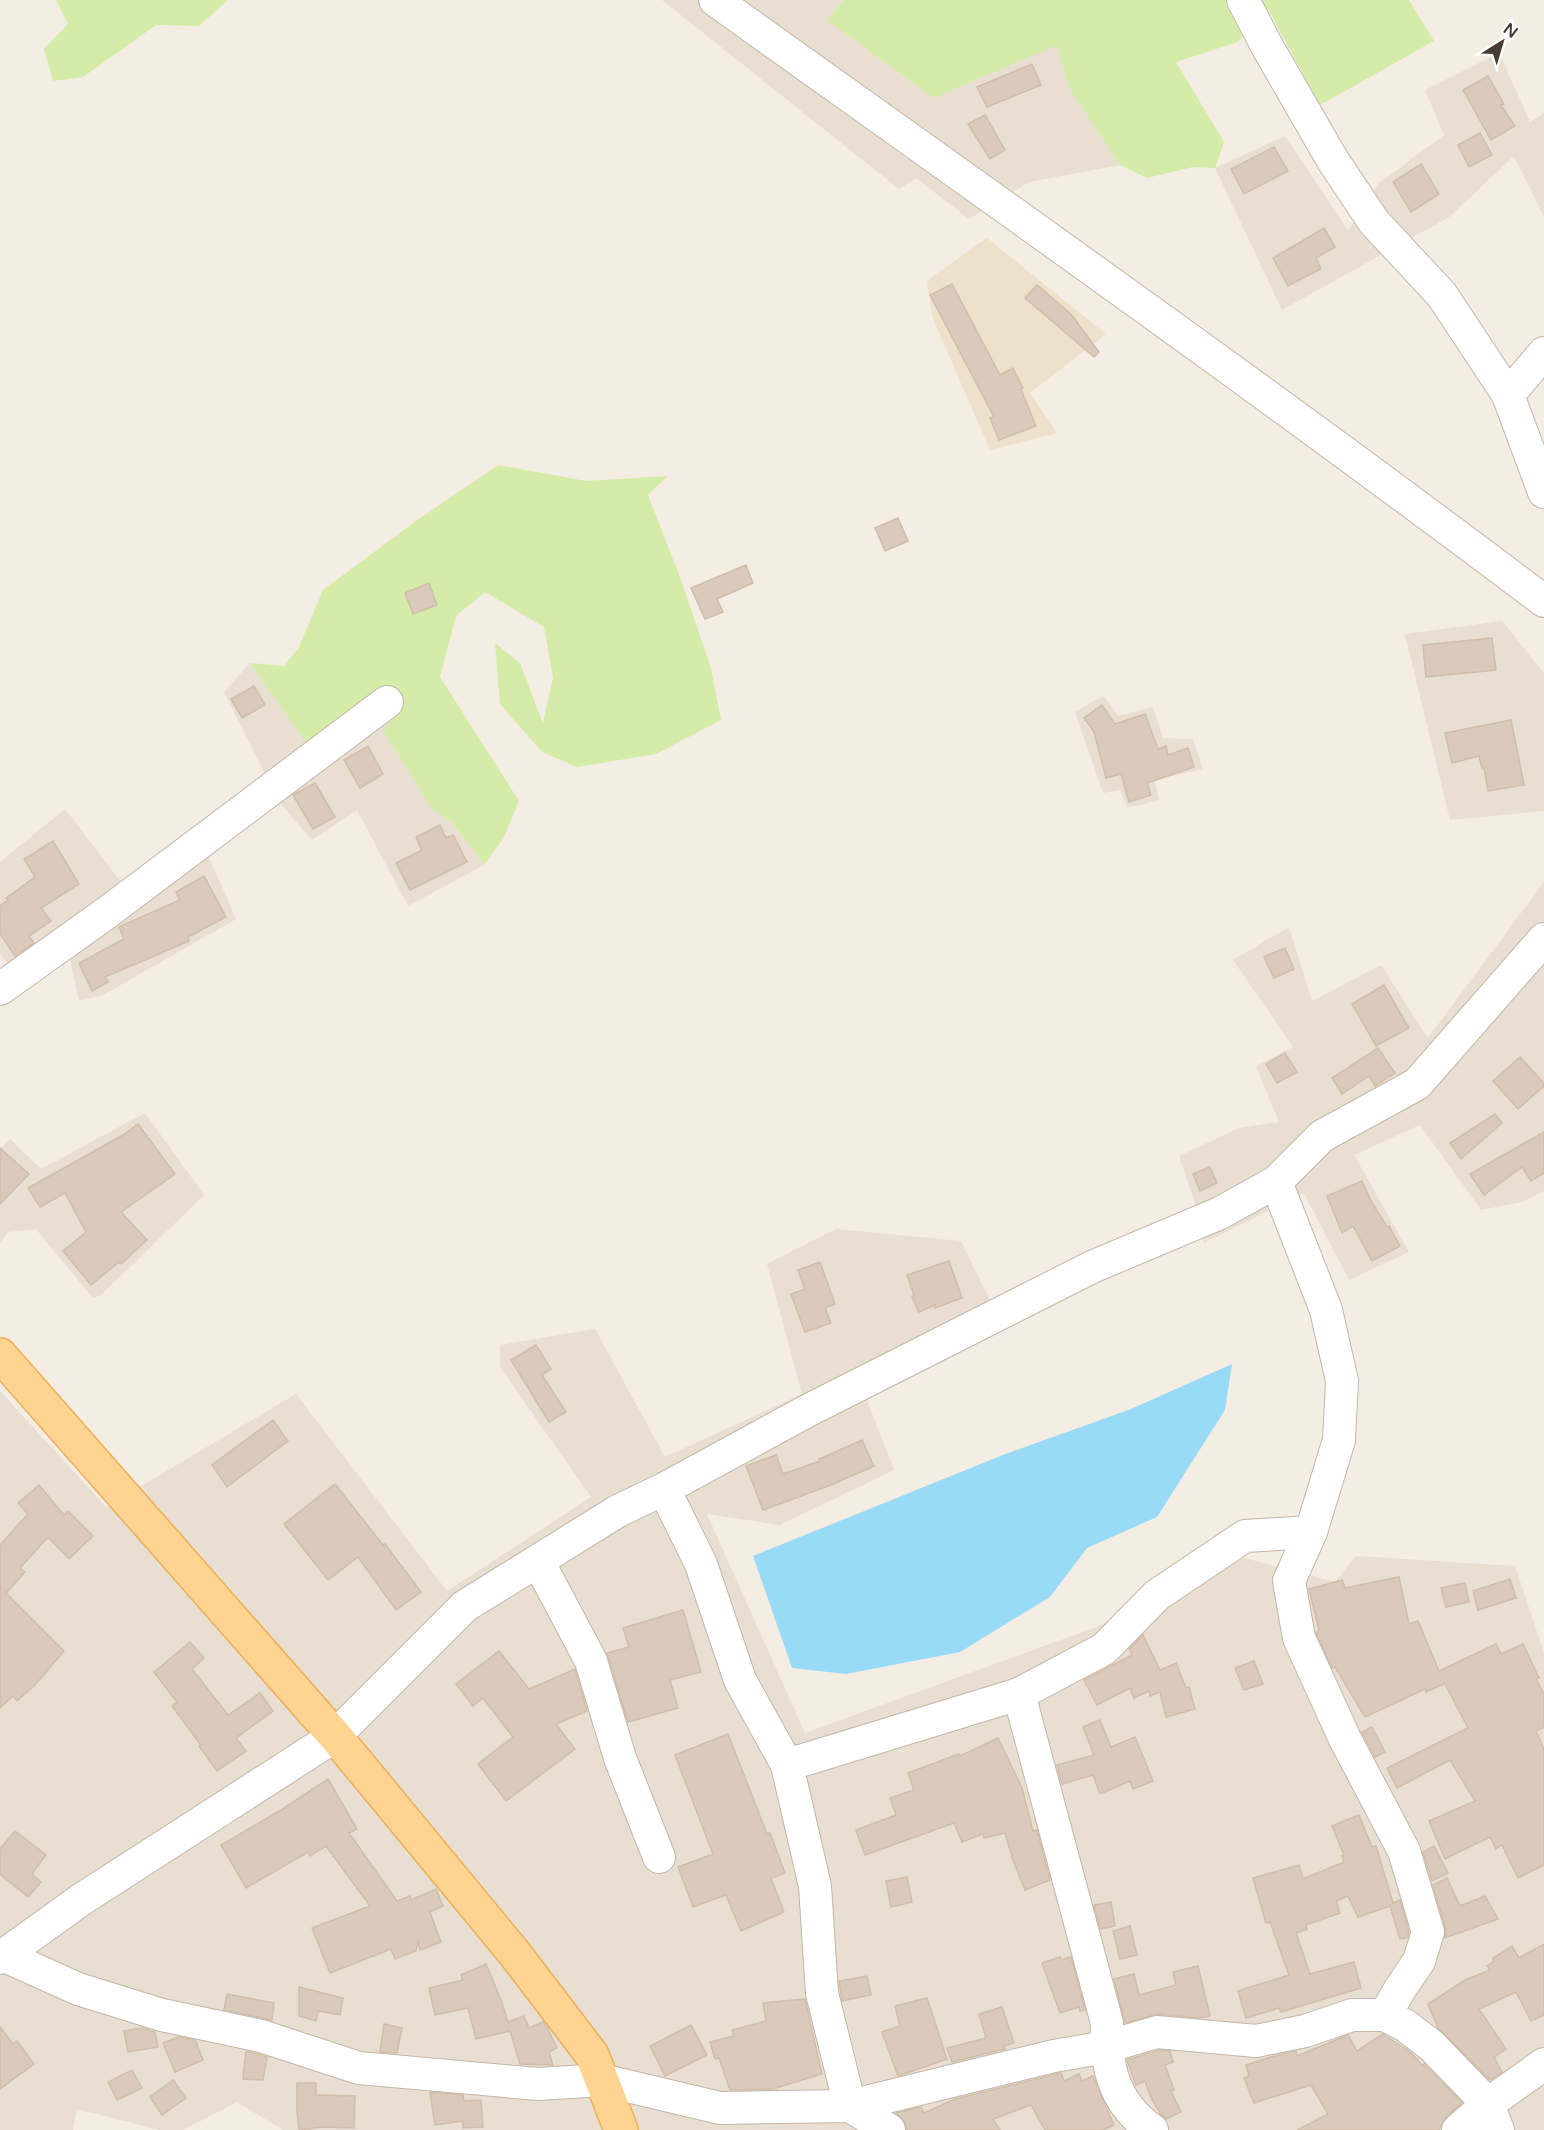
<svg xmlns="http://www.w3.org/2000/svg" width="1544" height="2130" viewBox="0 0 1544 2130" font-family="'Varela Round',sans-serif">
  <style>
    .residential { fill: #e8ded1 }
    .education { fill: #eee1cc }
    .green { fill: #d5eca8 }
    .water { fill: #99dbf7 }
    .building { fill: #d9cabb; stroke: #d1beaa; stroke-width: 1.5 }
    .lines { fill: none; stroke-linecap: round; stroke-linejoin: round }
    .minor-casing { stroke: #c3b6a8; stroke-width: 34 }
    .major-casing { stroke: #eeb056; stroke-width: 36 }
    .minor { stroke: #fff; stroke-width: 32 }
    .major { stroke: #ffd391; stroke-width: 33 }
  </style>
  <rect width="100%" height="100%" fill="#f4ede3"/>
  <g class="residential">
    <path d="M662,0h182l-17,20 106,78 125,-54 10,42 52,79 -91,17 -60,37 -53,-41 -17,11z"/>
    <path d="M1499,53l31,69 14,-9v104l-30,-61 -65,61 -167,93 -67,-142 70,-32 63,95 30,-47 66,-49 -19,-45z"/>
    <path d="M1502,621l42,52v138l-94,9 -45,-186z"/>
    <path d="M250,663l58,81 90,-33 -15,19 49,79 21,14 31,42 -76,41 -51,-96 -45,30 -35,-40 -72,48 31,71 -133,76 -24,6 -10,-45 -59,11 -10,-13v-92l65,-53 56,73 144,-108 -41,-82z"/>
    <path d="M1103,696l16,20 34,-9 10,31 30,1 10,30 -48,11 4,20 -31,8 -8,-18 -17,3 -28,-81z"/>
    <path d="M1544,882v309l-22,11 -41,8 -61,-85 -66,30 55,97 -60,28 -45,-87 -100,50 -9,-40 -16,-47 60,-28 40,-6 -23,-56 37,-19 -60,-87 56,-33 23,74 69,-36 47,73z"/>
    <path d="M145,1113l59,82 -103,100 -8,3 -57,-69 -28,3 -8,11v-94l10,-10 31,30z"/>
    <path d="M836,1229l125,12 31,64 -136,67 38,98 -114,55 -73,-11 98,219 289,-105 151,-70 90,24 21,-26 159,10 29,87v477h-1261l-46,-28 -54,28h-23l-83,-21 -4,21h-73v-739l106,116 190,-113 151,197 144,-94 -91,-130v-22l95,-16 70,128 137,-63 -35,-130z"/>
  </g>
  <path class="education" d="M987,238l119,96 -76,59 27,40 -67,17 -57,-131 -6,-36 2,-4z"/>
  <g class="green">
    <path d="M56,0h172l-29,26 -43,-1 -73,52 -30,4 -9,-32 24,-25z"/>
    <path d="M844,0h565l25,41 -114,64 -52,-96 -30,33 -62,20 48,80 -9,26 -22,-1 -46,11 -27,-13 -52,-79 -11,-41 -124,53 -106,-78z"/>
    <path d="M498,465l88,16 82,-5 -20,19 33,85 30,88 10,52 -65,34 -79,13 -35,-15 -42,-48 -5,-61 25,20 23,60 10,-45 -9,-51 -59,-35 -29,24 -16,61 79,124 -16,38 -19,26 -31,-42 -21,-14 -49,-79 15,-19 -90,34 -58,-82 34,3 15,-19 24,-57 90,-67z"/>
  </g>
  <path class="water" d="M1232,1364l-7,46 -68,107 -70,31 -37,49 -90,55 -114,22 -54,-6 -39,-112 250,-101 128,-46z"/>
  <g class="building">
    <path d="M1032,64l9,21 -54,22 -10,-20z"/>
    <path d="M1488,76l16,28 -3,1 14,21 -24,14 -28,-50z"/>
    <path d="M985,115l20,35 -15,9 -22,-35z"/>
    <path d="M1480,133l12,22 -23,12 -11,-22z"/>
    <path d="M1274,147l14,24 -44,23 -13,-25z"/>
    <path d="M1421,164l18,30 -28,18 -18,-30z"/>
    <path d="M1324,228l11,19 -19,11 5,11 -33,17 -15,-28z"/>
    <path d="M952,284l48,91 13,-7 10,20 -2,1 15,37 -37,14 -9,-22 4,-1 -64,-122z"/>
    <path d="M1037,285l34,29 28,38 -5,5 -69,-59z"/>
    <path d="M898,518l10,23 -23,10 -10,-23z"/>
    <path d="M746,565l7,18 -36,16 6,13 -18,7 -14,-31z"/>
    <path d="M429,583l8,22 -24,9 -8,-21z"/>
    <path d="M1492,638l4,32 -70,7 -3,-32z"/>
    <path d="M254,686l11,19 -23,13 -11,-19z"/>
    <path d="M1102,705l13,19 30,-10 13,35 8,-3 2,9 20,-7 6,19 -47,16 4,12 -22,7 -8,-28 -15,4 -12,-46 -10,-14z"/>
    <path d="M1511,720l13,65 -36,6 -4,-23h-2l-3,-12 -27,7 -7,-30z"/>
    <path d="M368,746l15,28 -23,14 -16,-28z"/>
    <path d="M315,783l20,34 -22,12 -20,-34z"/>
    <path d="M440,825l6,13 7,-3 14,27 -57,28 -14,-27 26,-13 -6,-13z"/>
    <path d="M53,841l26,43 -38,24 10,13 -22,15 5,7 -19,13 -15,-22v-28l8,-6 -2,-2 29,-21 -11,-18z"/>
    <path d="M204,876l22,41 -38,20 1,4 -84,36 3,5 -16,9 -13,-28 45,-24 -5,-12 61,-27 -4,-8z"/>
    <path d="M1285,948l9,21 -20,9 -10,-21z"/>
    <path d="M1384,985l25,43 -33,18 -24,-42z"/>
    <path d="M1378,1048l17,25 -20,13 -6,-10 -27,18 -10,-16z"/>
    <path d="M1285,1053l12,19 -20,11 -11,-19z"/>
    <path d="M1520,1057l24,26v3l-26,23 -25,-28z"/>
    <path d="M1495,1114l7,9 -41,36 -11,-16z"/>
    <path d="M138,1124l37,50 -54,38 26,28 -26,24 -2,-2 -28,23 -28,-34 23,-19 -21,-39 -25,14 -12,-19 95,-53z"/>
    <path d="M1544,1132v41l-13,8 -9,-14 -38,28 -14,-21z"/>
    <path d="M0,1148l29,26 -29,30z"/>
    <path d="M1210,1167l7,16 -17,8 -7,-17z"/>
    <path d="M1362,1181l9,20 16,26 2,-1 11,20 -28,15 -19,-35 -11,7 -15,-37z"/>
    <path d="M949,1261l13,37 -27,10v-3l-16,7 -7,-15 2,-2 -7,-20z"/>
    <path d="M820,1262l15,42 -10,4 6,15 -26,9 -14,-38 14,-5 -7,-19z"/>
    <path d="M536,1345l15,24 -9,6 24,37 -17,10 -38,-62z"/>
    <path d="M273,1420l15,21 -61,46 -15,-22z"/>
    <path d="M862,1440l12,26 -43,19 -68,25 -17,-44 30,-11 7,19 37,-13 -1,-2z"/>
    <path d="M335,1484l48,61 2,-1 36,48 -25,18 -38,-53 -30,23 -44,-56z"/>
    <path d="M39,1485l25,30 4,-4 25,25 -24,23 -21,-22 -28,31 5,4 -19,21 58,58 -29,34 -18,16 -4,-5 -13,12v-163l28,-31 -10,-11z"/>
    <path d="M1399,1577l10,47 9,-3 21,50 57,-27 5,10 22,-10 16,34 -3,1 8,15v33l-8,4 8,18v116l-26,13 -16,-33 -6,4 -6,-12 -45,22 -16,-38 46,-20 -25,-41 -53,28 -10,-20 81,-40 -24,-46v2l-18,8 -1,-3 -60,28 -30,-50 -3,1 -16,-35 3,-3 -10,-41 33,-9 3,8z"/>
    <path d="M1510,1579l6,19 -38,12 -5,-19z"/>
    <path d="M1465,1583l4,19 -23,5 -5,-19z"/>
    <path d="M683,1610l18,62 -31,8 8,28 -50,14 -21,-69 22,-6 -6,-19z"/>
    <path d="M1143,1635l17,35 16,-7 10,25 3,-1 6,22 -29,8 -6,-25 -10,4 -1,-5 -15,7 -4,-10 -33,17 -13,-25 48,-25 -3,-6z"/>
    <path d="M190,1642l14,16 -12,11 36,46 32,-22 13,18 -37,27 10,13 -29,20 -18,-25 2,-1 -29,-39 5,-4 -23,-30z"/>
    <path d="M499,1651l30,38 46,-20 12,42 -31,13 19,25 -69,52 -28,-37 35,-27 -30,-39 -10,8 -17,-22z"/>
    <path d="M1254,1661l9,23 -19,6 -9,-22z"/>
    <path d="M1100,1720l11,27 24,-10 18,44 -20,8 -3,-8 -30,13 -7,-19 -31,9 -5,-19 37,-10 -11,-28z"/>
    <path d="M1372,1727l13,25 -10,5 -13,-25z"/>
    <path d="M728,1734l39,100 3,-1 15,40 -14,5 13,34 -43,19 -15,-36 -33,12 -15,-40 35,-13 -38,-99z"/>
    <path d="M998,1738l24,50 11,43 4,-1 13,50 -25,10 -12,-30 -8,-27 -21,5 -1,-4 -21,8 -8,-19 -89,32 -9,-25 40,-15 -6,-17 24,-8 -6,-17 51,-19 1,2z"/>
    <path d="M328,1779l29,50 -8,4 48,68 13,-5 1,4 25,-11 7,17 -13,6 11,30 -21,8 -2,-9 -2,10 -21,8 -4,-10 -61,24 -18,-45 58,-22 -44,-60 -16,10 -2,-4 -62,36 -25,-43 60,-35z"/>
    <path d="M1359,1815l13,32 4,-1 17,57 7,-3 9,32 -1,5 -8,2 -10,-33 -32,11 -10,-21 -12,5 4,12 -34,12 1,4 -11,4 14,41 44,-12 7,26 -80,24 -2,-4 -33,10 -8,-27 51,-16 -19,-53 -4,1 -13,-45 46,-13 4,14 41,-17 -2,-6 2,-1 -12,-29z"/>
    <path d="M15,1831l31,24 -14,19 9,8 -13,15 -28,-23v-25z"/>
    <path d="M1434,1846l14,27 -16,8 -9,-29z"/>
    <path d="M907,1877l5,25 -21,5 -5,-26z"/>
    <path d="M1447,1878l13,28 25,-10 13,23 -53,19v-11l-12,-42z"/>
    <path d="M1111,1902l4,24 -15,3 -6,-24z"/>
    <path d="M1130,1926l7,29 -17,4 -7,-28z"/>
    <path d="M1544,1944v71l-13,6 -15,-29 -37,17 27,40 -12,8 8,15 -12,8 -52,-52 -10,-24 37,-24 25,-10 -3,-4 7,-5 -1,-3 19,-12 7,12z"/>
    <path d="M1060,1957l1,3 10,-3 14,53 -5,1 -1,-4 -19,6 -18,-50z"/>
    <path d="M486,1964l15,36 7,22 16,-6 5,12 14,-6 4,5 10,21 -8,4 4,13 -33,-1 -10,-33 -34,8 -8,-31 -33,7 -6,-27 34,-8 -2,-5z"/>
    <path d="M1198,1966l12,50 -12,2 -40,-4 -33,9 -11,-44 20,-5 5,21 37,-10 -3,-13z"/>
    <path d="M867,1976l4,19 -29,6 -3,-20z"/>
    <path d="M299,1987l44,11 -3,17 -22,-4 -2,10 -17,-5z"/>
    <path d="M227,1994l47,9 -2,17 -48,-10z"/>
    <path d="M927,1998l20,61 -49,17 -16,-44 18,-6 -5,-20z"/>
    <path d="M805,1999l17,75 -49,15 -43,1 -11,-32 -4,1 -5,-17 24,-6 -2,-6 34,-9 -3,-18z"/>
    <path d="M1002,2007l12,36 -10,3 1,3 -53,13 -5,-14 39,-10 -7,-24z"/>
    <path d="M384,2024l18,4 -5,25 -17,-1z"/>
    <path d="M691,2025l16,30 -42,21 -15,-30z"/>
    <path d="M0,2027l13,17 4,-3 17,23 -34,25z"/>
    <path d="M142,2028l13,4 3,15 -30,5 -4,-21z"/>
    <path d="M1383,2034l27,18 13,14 1,-2 38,39 -16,14 -7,13h-142l31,-16 -17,-29 -57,18 -10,-25 5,-2 -3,-11 28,-9 22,-5 1,5 51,-21 9,16z"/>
    <path d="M178,2037l17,3 8,20 -28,12 -12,-29z"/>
    <path d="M1159,2050l11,1 3,11 -8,3 9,25 -3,1 10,21 -15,7 -6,-6 -9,-15 -6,-17 -9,4 -9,-25z"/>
    <path d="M246,2051l21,6 -4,23 -20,-1z"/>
    <path d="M132,2070l10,18 -25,12 -9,-18z"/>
    <path d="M1061,2073l3,8 15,-7 3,7 11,-5 21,49 -11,5h-58l-14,-25 -38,14 7,11h-93l-3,-9 -8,-8 25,-6 3,6 31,-14z"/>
    <path d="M173,2080l13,18 -24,17 -12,-18z"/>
    <path d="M297,2083h19v12l39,1 -1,32 -32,-1 -23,3 -2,-19z"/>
    <path d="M430,2092l33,3 1,6 17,-1 2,27 -20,1v-7l-28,4z"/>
  </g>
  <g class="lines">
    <defs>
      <g id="minor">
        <path d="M715,0c277,198 556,395 829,601"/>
        <path d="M1243,0l25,48 64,111 42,63 68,73 66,100 36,97"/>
        <path d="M1508,395l36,-42"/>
        <path d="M0,989l105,-75 282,-212"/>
        <path d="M1276,1182l50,128 16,71 -3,59 -28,92 -22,49 10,57 46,101 59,112 24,81 -9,29 -19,28 -15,26"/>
        <path d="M664,1489l37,75 39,116 47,85 28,121 7,107 28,113 204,-50 52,-9 51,-15 99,9 49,-10 47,-16h33l21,11 26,20 56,58 10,26"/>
        <path d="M538,1561l53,100 29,97 39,99"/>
        <path d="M1019,1694l88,329c-2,44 7,80 45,107"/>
        <path d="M787,1765l232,-71 85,-45 53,-54 88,-59 66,-4"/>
        <path d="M5,1956l73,33 84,26 99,21 98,32 179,16 64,-4 118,28 130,-2 39,24"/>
        <path d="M0,1958l82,-59 253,-163 130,-130 153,-95 46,-22 143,-78 285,-144 128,-54 56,-31 46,-46 95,-52 127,-145"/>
        <path d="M1458,2130l30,-26 56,-40"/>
      </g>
      <path id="major" d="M0,1355l335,381 180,218 77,101 29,75"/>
    </defs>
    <use href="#minor" class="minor-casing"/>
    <use href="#major" class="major-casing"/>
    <use href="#minor" class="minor"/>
    <use href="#major" class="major"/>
  </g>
  <g transform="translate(1502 42) rotate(37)" stroke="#ffffff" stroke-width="4.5" paint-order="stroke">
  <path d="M0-4.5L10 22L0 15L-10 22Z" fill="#463c33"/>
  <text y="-9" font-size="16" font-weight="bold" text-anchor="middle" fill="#463c33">N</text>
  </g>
</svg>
